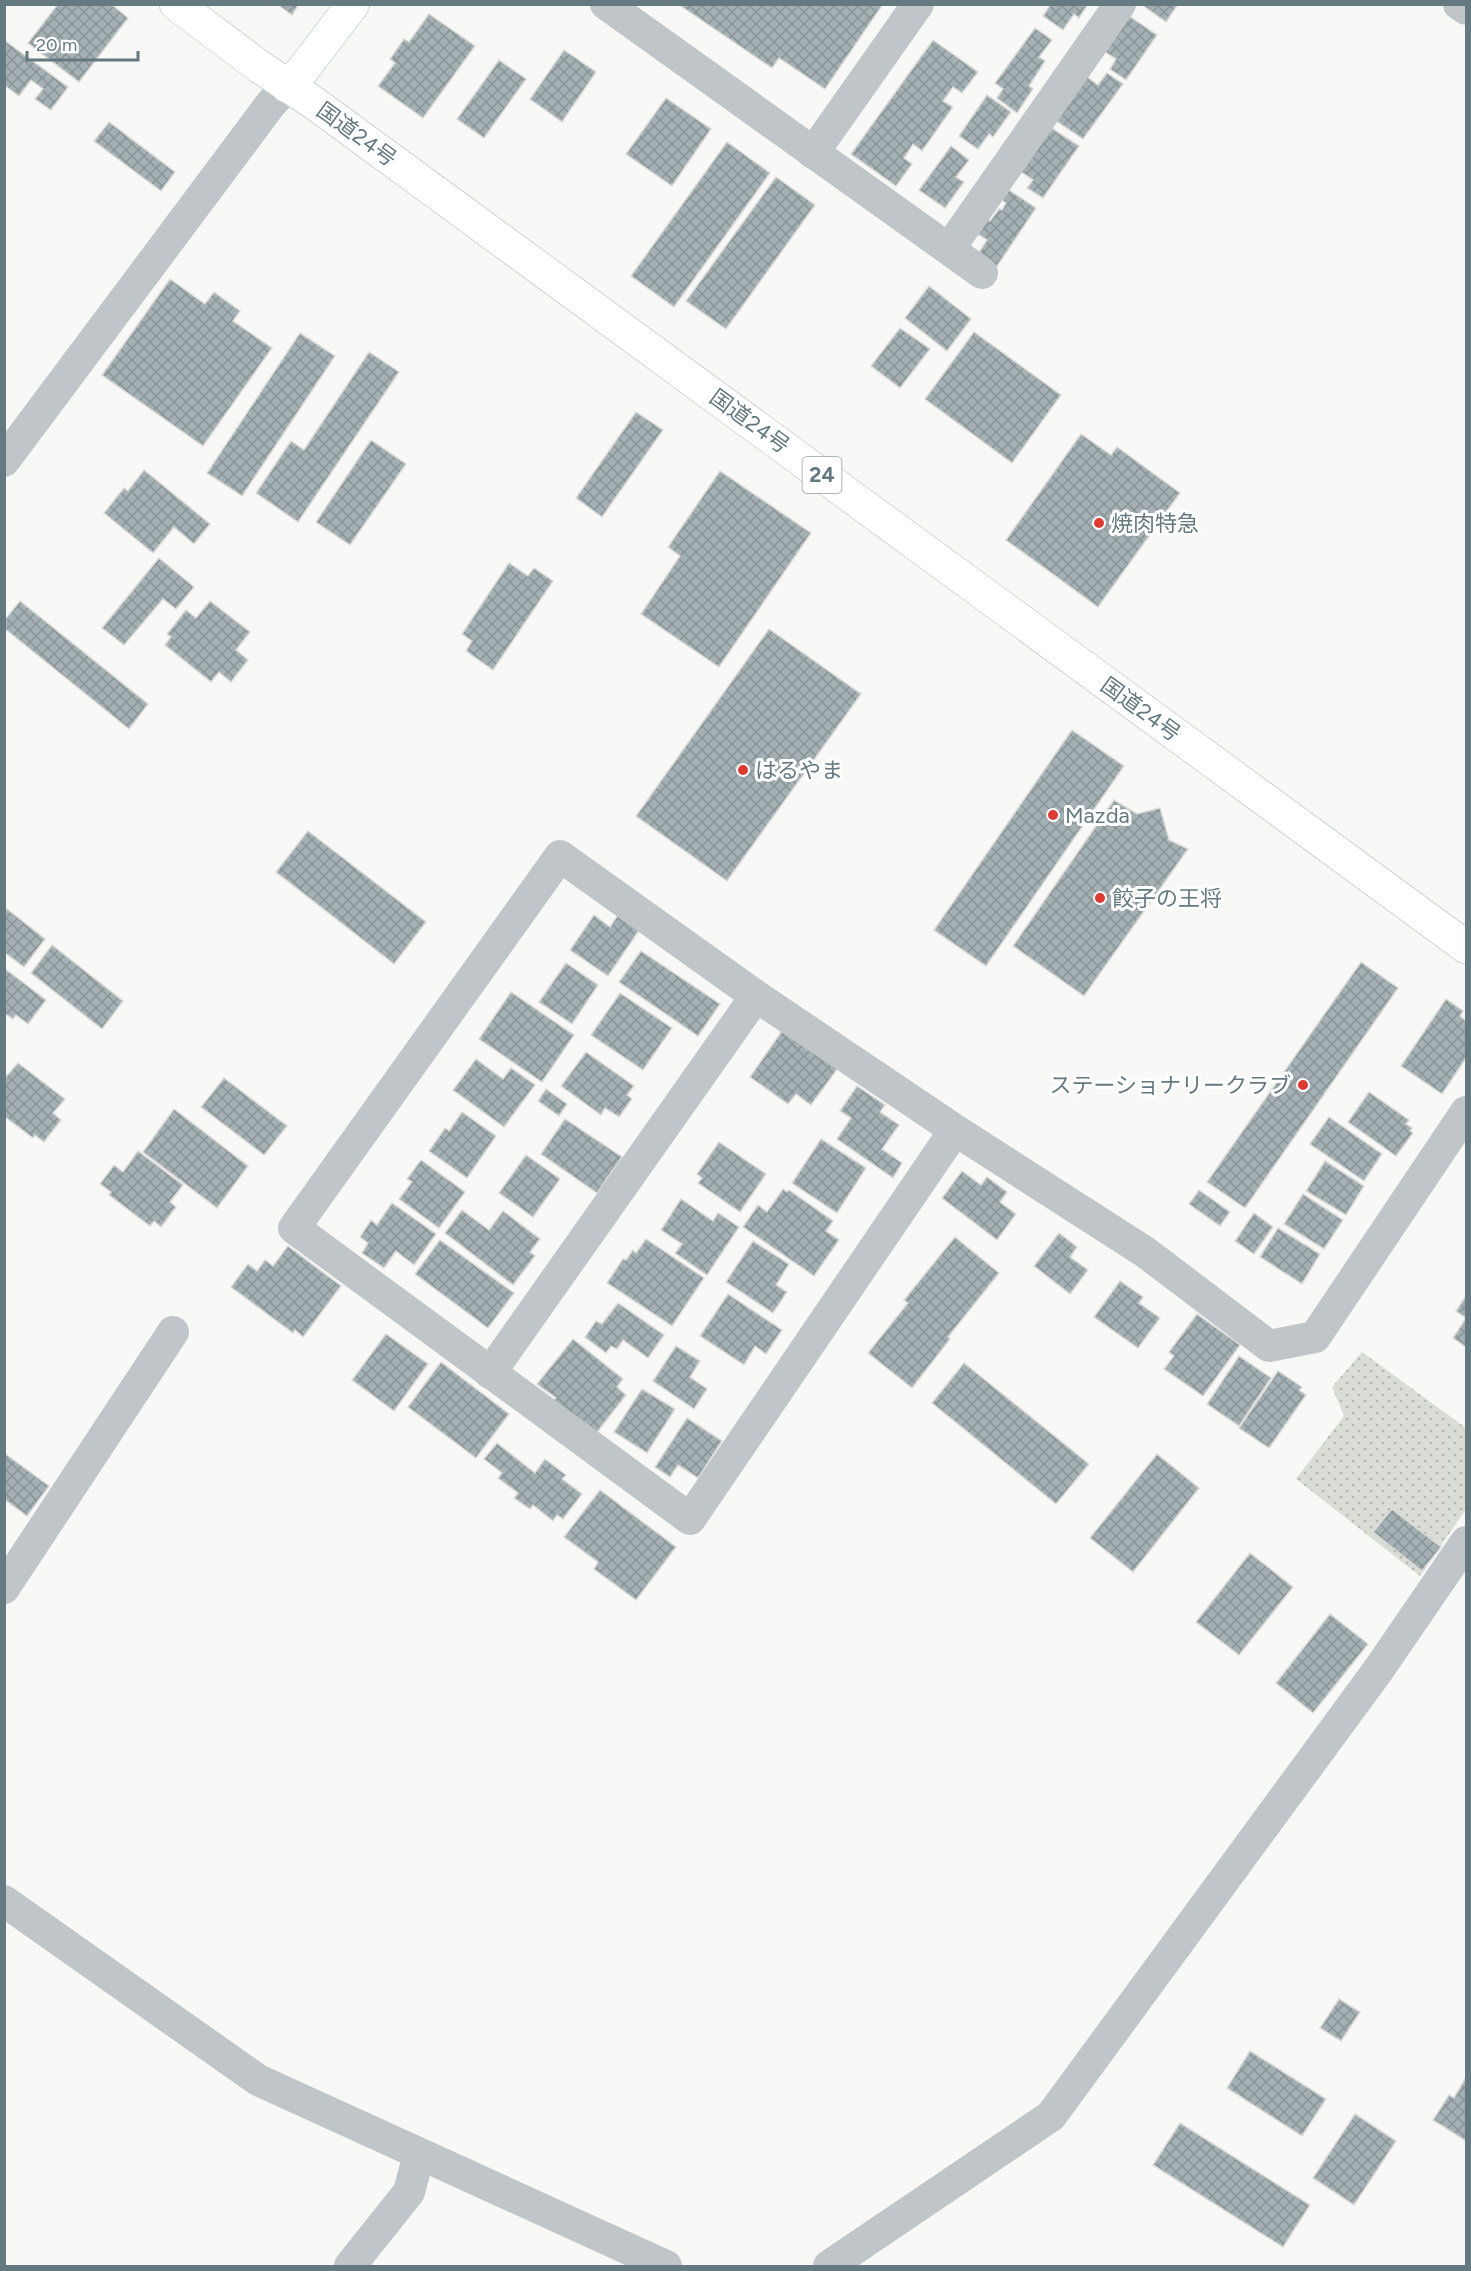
<svg xmlns="http://www.w3.org/2000/svg" width="1471" height="2271" viewBox="0 0 1471 2271" font-family="Figtree,'Noto Sans JP',sans-serif">
  <style>
    .park { fill: url(#park-dots) }
    .building { fill: url(#building-cross-hatch); stroke: #dadad8; stroke-width: 1.5 }
    .lines { fill: none; stroke-linecap: round; stroke-linejoin: round }
    .secondary-casing { stroke: #afb8bb; stroke-width: 34 }
    .highway-casing { stroke: #b3b8bb; stroke-width: 34 }
    .street { stroke: #bfc5c8; stroke-width: 32 }
    .secondary { stroke: #fff; stroke-width: 33 }
    .highway { stroke: #fff; stroke-width: 33 }
    .poi-dot { fill: #dd3b31; stroke: #fff; stroke-width: 2 }
    .labels { text-anchor: middle; stroke-width: 6; stroke-linejoin: round; paint-order: stroke }
    .shield { fill: #fff; stroke: #92a1a6; stroke-width: 1.5 }
    .shield-label { font-size: 21px; font-weight: bold; fill: #647980 }
    .street-label { font-size: 22px; fill: #647980; stroke: #fff }
    .poi-label { font-size: 22px; fill: #647980; stroke: #fff; text-anchor: start }
  </style>
  <defs>
    <pattern id="park-dots" width="8" height="8" patternUnits="userSpaceOnUse" patternTransform="scale(1.5)"><rect width="8" height="8" fill="#d9ddd5"/><path d="M2 2h.1M6 6h.1" fill="none" stroke="#b4b8b2" stroke-width="1.8" stroke-linecap="round"/></pattern>
    <pattern id="building-cross-hatch" width="8" height="8" patternUnits="userSpaceOnUse" patternTransform="scale(1.5)"><rect width="8" height="8" fill="#a4b0b3"/><path d="M0 0l8 8M0 8l8-8" fill="none" stroke="#899497"/></pattern>
  </defs>
  <rect width="100%" height="100%" fill="#f8f8f6"/>
  <path class="park" d="M1362,1352l104,76v81l-46,67 -124,-97 48,-63 -12,-29z"/>
  <g class="building">
    <path d="M58,4h53l17,14 -49,64 -51,-39z"/>
    <path d="M277,4h22l-7,11z"/>
    <path d="M678,4h205l-58,85 -46,-31 -7,10z"/>
    <path d="M1051,4h37l-9,14 -5,-4 -11,16 -20,-14z"/>
    <path d="M1141,4h37l-12,18z"/>
    <path d="M429,14l46,32 -52,72 -45,-32 17,-23 -5,-4 14,-20 5,3z"/>
    <path d="M1129,16l28,19 -31,45 -16,-11 6,-10 -11,-7z"/>
    <path d="M1035,28l17,12 -13,17 6,4 -16,25 4,3 -16,24 -20,-15 6,-9 -8,-6z"/>
    <path d="M4,40l64,47 -17,23 -16,-11 8,-10 -12,-9 -12,16 -15,-11z"/>
    <path d="M933,40l45,32 -16,21 -9,-6 -10,14 10,6 -31,44 -9,-7 -9,14 8,6 -16,22 -45,-32z"/>
    <path d="M564,50l32,22 -34,50 -32,-23z"/>
    <path d="M499,60l27,19 -42,59 -27,-19z"/>
    <path d="M1107,73l16,11 -40,55 -28,-19 31,-44 12,9z"/>
    <path d="M987,95l24,17 -18,25 -4,-3 -11,15 -19,-13z"/>
    <path d="M666,98l45,31 -39,57 -46,-32z"/>
    <path d="M109,122l66,50 -14,19 -67,-50z"/>
    <path d="M1050,127l29,19 -36,52 -16,-10 6,-8 -13,-9z"/>
    <path d="M727,142l43,31 -96,134 -43,-31z"/>
    <path d="M951,146l18,14 -13,17 8,5 -19,26 -26,-18z"/>
    <path d="M776,177l39,28 -89,124 -40,-28z"/>
    <path d="M1009,190l27,18 -41,61 -17,-15 9,-14 -9,-6 10,-15 2,2 9,-12 3,1 4,-7 -4,-3z"/>
    <path d="M170,279l35,25 9,-12 26,19 -7,10 39,27 -69,98 -101,-71z"/>
    <path d="M929,286l42,33 -24,32 -42,-33z"/>
    <path d="M900,328l30,21 -30,39 -29,-22z"/>
    <path d="M974,332l87,63 -49,68 -87,-64z"/>
    <path d="M300,333l35,23 -93,140 -35,-23z"/>
    <path d="M369,352l30,20 -101,150 -42,-29 35,-52 13,9z"/>
    <path d="M636,412l27,18 -61,87 -26,-19z"/>
    <path d="M1081,434l30,21 6,-8 63,46 -82,114 -92,-67z"/>
    <path d="M371,440l35,24 -56,81 -34,-23z"/>
    <path d="M144,470l66,54 -16,20 -20,-17 -21,26 -49,-40 20,-25 4,3z"/>
    <path d="M720,471l91,62 -92,134 -78,-53 39,-58 -12,-9z"/>
    <path d="M159,558l35,29 -18,22 -13,-10 -39,46 -22,-17z"/>
    <path d="M509,563l19,13 6,-8 19,13 -60,89 -27,-19 6,-10 -10,-7z"/>
    <path d="M20,601l128,103 -19,25 -125,-101v-7z"/>
    <path d="M210,601l40,31 -14,18 12,10 -17,22 -12,-10 -8,10 -46,-37 6,-8 -4,-3 19,-24 10,8z"/>
    <path d="M769,629l92,65 -134,187 -91,-65z"/>
    <path d="M1072,730l52,36 -138,200 -52,-36z"/>
    <path d="M1114,800l23,14 23,-6 9,32 19,9 -104,147 -71,-50z"/>
    <path d="M308,831l118,91 -32,42 -118,-92z"/>
    <path d="M7,909l38,30 -21,28 -20,-15v-39z"/>
    <path d="M594,915l16,12 8,-12 22,14 -32,47 -38,-26z"/>
    <path d="M52,945l71,56 -21,28 -71,-56z"/>
    <path d="M641,951l79,53 -22,32 -79,-54z"/>
    <path d="M1361,962l37,26 -153,220 -38,-26z"/>
    <path d="M566,963l32,22 -26,39 -33,-22z"/>
    <path d="M4,968l42,32 -18,24 -12,-9 -3,4 -9,-6z"/>
    <path d="M511,992l63,43 -32,47 -63,-43z"/>
    <path d="M620,993l52,35 -29,42 -52,-35z"/>
    <path d="M1446,999l17,12 -3,5 6,5v37l-24,36 -41,-28z"/>
    <path d="M784,1028l54,40 -27,37 -15,-11 -8,10 -38,-27z"/>
    <path d="M586,1052l48,34 -7,9 5,4 -13,18 -14,-9 -4,7 -40,-29z"/>
    <path d="M476,1059l27,20 8,-11 24,17 -31,42 -51,-37z"/>
    <path d="M18,1063l47,36 -12,14 8,7 -17,22 -9,-7 -2,3 -29,-22v-37z"/>
    <path d="M224,1078l63,48 -23,29 -63,-48z"/>
    <path d="M857,1086l28,19 -5,7 19,13 -17,24 20,14 -9,15 -56,-39 14,-21 -11,-7z"/>
    <path d="M546,1089l21,15 -8,12 -21,-15z"/>
    <path d="M1369,1092l40,28 -3,4 6,4 -2,3 3,2 -17,23 -48,-34z"/>
    <path d="M174,1109l74,57 -31,42 -74,-56z"/>
    <path d="M462,1112l34,24 -29,42 -38,-27 16,-23 4,3z"/>
    <path d="M1329,1117l53,37 -18,27 -54,-37z"/>
    <path d="M565,1119l57,38 -25,36 -56,-39z"/>
    <path d="M821,1139l45,29 -29,45 -45,-30z"/>
    <path d="M719,1142l47,32 -26,38 -42,-29 4,-5 -5,-4z"/>
    <path d="M138,1151l45,34 -13,17 6,5 -15,20 -7,-6 -4,5 -41,-31 2,-3 -11,-8 14,-19 9,7z"/>
    <path d="M526,1155l34,24 -27,38 -34,-24z"/>
    <path d="M421,1160l44,32 -26,36 -40,-29 13,-17 -5,-3z"/>
    <path d="M1325,1161l39,25 -18,29 -40,-24z"/>
    <path d="M962,1171l19,14 6,-8 20,15 -7,10 16,12 -19,26 -55,-42z"/>
    <path d="M783,1189l4,3 2,-2 44,31 -7,10 13,9 -25,36 -71,-49 15,-22 9,7z"/>
    <path d="M1199,1190l31,22 -10,14 -31,-22z"/>
    <path d="M1303,1194l40,26 -19,29 -40,-25z"/>
    <path d="M681,1199l32,22 5,-8 21,14 -32,48 -32,-22 7,-9 -21,-14z"/>
    <path d="M392,1203l44,31 -22,31 -18,-14 -12,17 -22,-15 6,-10 -8,-6 11,-17 6,5z"/>
    <path d="M462,1210l27,20 14,-19 37,28 -10,13 5,4 -22,29 -68,-52z"/>
    <path d="M1254,1213l19,14 -19,27 -19,-13z"/>
    <path d="M1278,1228l42,26 -18,30 -42,-27z"/>
    <path d="M1059,1233l18,14 -7,10 18,13 -18,24 -36,-28z"/>
    <path d="M955,1237l44,36 -51,64 2,2 -38,49 -44,-35 40,-50 -4,-3z"/>
    <path d="M646,1239l58,39 -32,48 -65,-43 16,-24 3,1 7,-10 3,3z"/>
    <path d="M440,1240l74,53 -26,35 -73,-54z"/>
    <path d="M753,1241l36,23 -13,21 11,7 -14,21 -47,-31z"/>
    <path d="M288,1246l53,40 -38,51 -8,-7 -2,3 -62,-46 17,-23 9,7 8,-11 8,6z"/>
    <path d="M1120,1281l23,16 -4,6 21,15 -22,30 -44,-31z"/>
    <path d="M728,1294l54,36 -16,24 -11,-8 -11,19 -44,-29z"/>
    <path d="M1466,1296v22l-10,-7z"/>
    <path d="M618,1303l46,32 -16,23 -25,-18 -6,9 -6,-3 -5,7 -21,-16 11,-16 6,3z"/>
    <path d="M1197,1314l43,31 -37,51 -39,-27 10,-13 -5,-4z"/>
    <path d="M1466,1318v29l-13,-9z"/>
    <path d="M386,1334l42,30 -34,47 -42,-31z"/>
    <path d="M573,1339l50,40 -6,8 9,8 -32,41 -42,-33 4,-5 -19,-14z"/>
    <path d="M676,1346l24,15 -10,16 17,12 -13,20 -41,-28z"/>
    <path d="M1239,1356l32,22 -32,48 -32,-22z"/>
    <path d="M441,1362l68,52 -33,44 -68,-51z"/>
    <path d="M964,1363l125,101 -33,40 -124,-101z"/>
    <path d="M1278,1371l24,16 -3,3 7,5 -37,53 -30,-20z"/>
    <path d="M642,1389l33,20 -28,44 -33,-21z"/>
    <path d="M687,1418l35,23 -24,37 -20,-13 -8,12 -15,-10z"/>
    <path d="M497,1443l38,30 10,-14 21,16 -4,4 20,15 -19,25 -6,-4 -4,6 -20,-16 -3,4 -16,-11 4,-5 -20,-15 4,-5 -18,-14z"/>
    <path d="M4,1453l45,33 -22,30 -23,-17z"/>
    <path d="M1157,1454l42,34 -66,84 -43,-34z"/>
    <path d="M600,1490l76,57 -40,53 -42,-31 4,-7 -34,-25z"/>
    <path d="M1392,1509l49,38 -19,24 -49,-39z"/>
    <path d="M1250,1553l43,34 -54,68 -43,-33z"/>
    <path d="M1330,1614l38,30 -55,69 -37,-30z"/>
    <path d="M1339,1999l21,13 -19,29 -21,-13z"/>
    <path d="M1250,2051l76,48 -24,37 -75,-48z"/>
    <path d="M1465,2079l1,1v61l-33,-21 16,-25 5,3z"/>
    <path d="M1355,2114l41,27 -42,64 -41,-27z"/>
    <path d="M1180,2123l130,82 -27,42 -130,-82z"/>
  </g>
  <g class="lines">
    <defs>
      <path id="secondary" d="M287,86l15,-15 51,-67"/>
      <path id="highway" d="M176,4l84,63 54,36 1152,844"/>
    </defs>
    <use href="#secondary" class="secondary-casing"/>
    <use href="#highway" class="highway-casing"/>
    <g class="street">
      <path d="M606,4l376,269"/>
      <path d="M1459,4l7,5"/>
      <path d="M813,153l105,-149"/>
      <path d="M949,249l171,-245"/>
      <path d="M4,461l266,-356 17,-19"/>
      <path d="M955,1130l-265,389 -396,-291 266,-372 196,140 199,134 190,122 124,94 46,-9 151,-225"/>
      <path d="M490,1373l266,-377"/>
      <path d="M4,1588l169,-256"/>
      <path d="M4,1901l254,179 408,186"/>
      <path d="M350,2266l59,-74 10,-38"/>
      <path d="M829,2266l222,-150 328,-447 87,-127"/>
    </g>
    <use href="#secondary" class="secondary"/>
    <use href="#highway" class="highway"/>
  </g>
  <g class="poi-dot">
    <circle cx="1099" cy="523" r="6"/>
    <circle cx="743" cy="770" r="6"/>
    <circle cx="1053" cy="815" r="6"/>
    <circle cx="1100" cy="898" r="6"/>
    <circle cx="1303" cy="1085" r="6"/>
  </g>
  <g class="labels">
    <rect class="shield" x="802.5" y="457" width="39" height="36" rx="4.5"/>
    <g class="shield-label">
      <text x="822" y="482">24</text>
    </g>
    <g class="street-label">
      <text transform="translate(357 134) rotate(36)" y="8">国道24号</text>
      <text transform="translate(750 421) rotate(36)" y="8">国道24号</text>
      <text transform="translate(1141 709) rotate(36)" y="8">国道24号</text>
    </g>
    <g class="poi-label">
      <text x="1111" y="531">焼肉特急</text>
      <text x="755" y="778">はるやま</text>
      <text x="1065" y="823">Mazda</text>
      <text x="1112" y="906">餃子の王将</text>
      <text x="1291" y="1093" text-anchor="end">ステーショナリークラブ</text>
    </g>
  </g>
  <rect width="1471" height="2271" fill="none" stroke="#647980" stroke-width="12"/>
  <path d="M27 51v9h111v-9" fill="none" stroke="#647980" stroke-width="3"/>
  <text x="36" y="51" font-size="18" fill="#647980" stroke="#ffffff" stroke-width="4.5" paint-order="stroke">20 m</text>
</svg>
